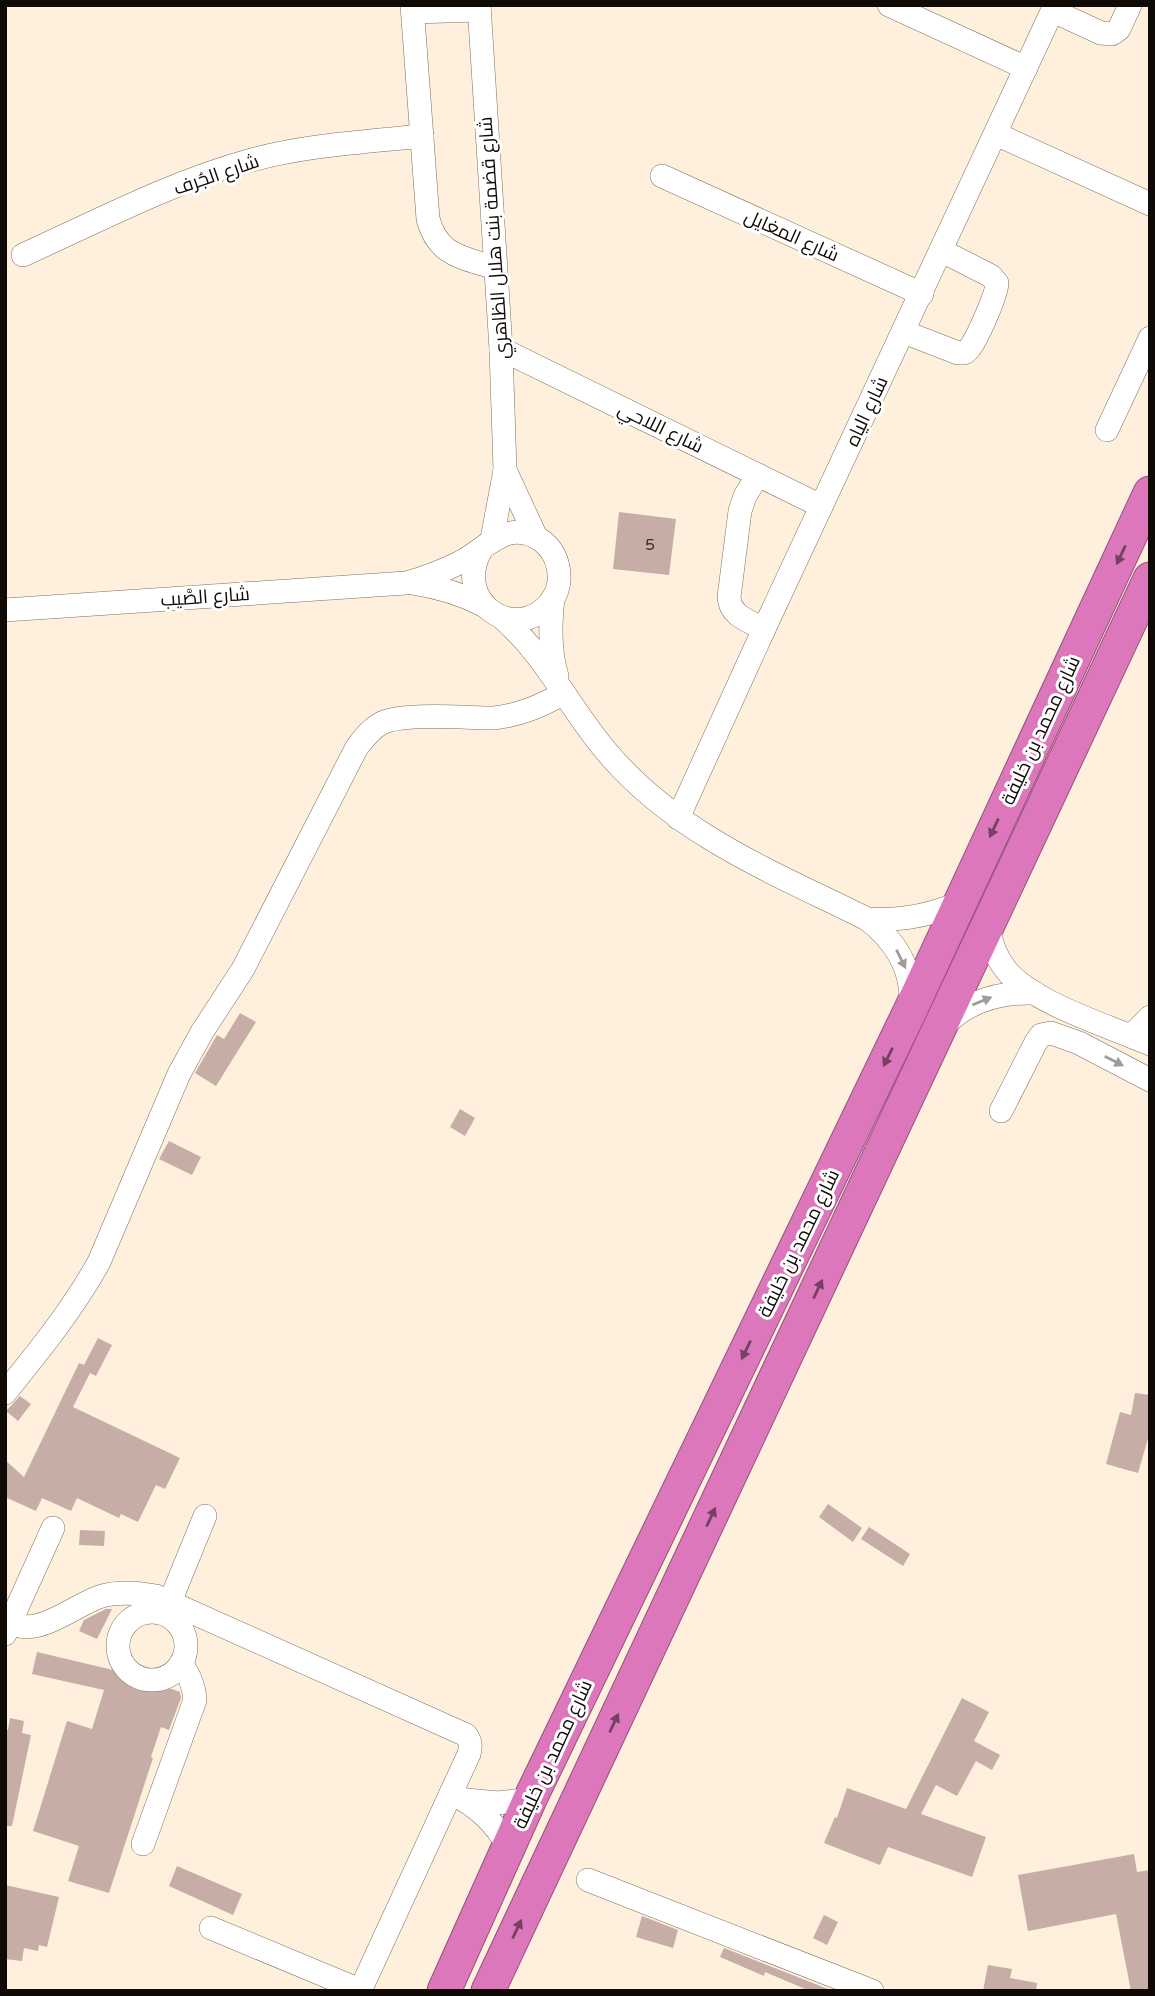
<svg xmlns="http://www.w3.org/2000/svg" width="1155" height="1996" viewBox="0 0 1155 1996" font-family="'Varela Round',Cairo,sans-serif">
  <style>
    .building { fill: #c6ada6 }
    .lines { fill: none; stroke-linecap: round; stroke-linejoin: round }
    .minor-casing { stroke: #7c6f5d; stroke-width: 24 }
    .highway-casing { stroke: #94517b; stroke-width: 35 }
    .minor { stroke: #fff; stroke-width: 23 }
    .highway { stroke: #dc77bb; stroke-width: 33 }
    .oneway { fill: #764060 }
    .oneway2 { fill: #9f9d9b }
    .labels { text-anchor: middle; stroke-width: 6; stroke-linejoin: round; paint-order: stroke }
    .number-label { font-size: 16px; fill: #3d332d }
    .street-label { font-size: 19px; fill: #0f0a05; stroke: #fff }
  </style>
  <rect width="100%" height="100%" fill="#fef0dc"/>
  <g class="building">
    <path d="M619,512l57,7 -7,56 -56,-6z"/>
    <path d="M240,1013l16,9 -40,64 -21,-13 22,-38 7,4z"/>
    <path d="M460,1109l15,9 -10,18 -15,-9z"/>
    <path d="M169,1141l32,16 -9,18 -33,-16z"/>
    <path d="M98,1338l14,7 -16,31 -6,-3 -17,34 107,51 -15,31 -9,-4 -18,37 -17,-8 -2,4 -42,-20 -6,13 -29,-13 -6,13 -31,-14v-37l19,17 55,-114 5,2z"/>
    <path d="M1135,1393l15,2v37l-12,41 -32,-9 14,-52 11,3z"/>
    <path d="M20,1396l11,8 -13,17 -12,-10z"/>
    <path d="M828,1504l34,24 -9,14 -34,-25z"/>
    <path d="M869,1527l41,27 -7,12 -42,-27z"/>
    <path d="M80,1530l25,1 -1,15 -25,-1z"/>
    <path d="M106,1609h6l-15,30 -18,-8 5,-11z"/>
    <path d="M37,1652l93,22 50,18 1,6 -12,32 -8,-3 -10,30 2,1 -44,135 -41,-12 11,-35 -46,-15 34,-110 25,8 12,-39 -72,-16z"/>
    <path d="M962,1698l27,14 -15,29 26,14 -8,15 -16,-9 -19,35 -21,-11 -15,29 65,23 -14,40 -84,-30 -8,18 -56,-22 11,-26 2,1 10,-30 59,21z"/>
    <path d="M10,1718l14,3 -2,12 9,2 -19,91h-7v-96h3z"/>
    <path d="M1134,1854l3,18 13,-2v121h-19l-15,-77 -88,17 -10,-56z"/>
    <path d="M177,1866l65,28 -9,21 -64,-29z"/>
    <path d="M5,1885l54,12 -12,50 -8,-2 -1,6 -14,-3 -2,13 -17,-2z"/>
    <path d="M824,1915l14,7 -11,23 -14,-7z"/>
    <path d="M642,1916l36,14 -5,18 -37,-11z"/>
    <path d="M724,1948l109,43h-23l-45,-19 -1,4 -44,-19z"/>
    <path d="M988,1965l24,4 -2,9 27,5 -1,8h-53z"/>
  </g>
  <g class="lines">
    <defs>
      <g id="minor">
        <path d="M412,5l16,214c10,37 34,38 67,49"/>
        <path d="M479,5l22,344 4,121 -13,69"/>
        <path d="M889,5l137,63"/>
        <path d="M1053,11l48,22 11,1 7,-5 11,-24"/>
        <path d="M413,12l66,-2"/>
        <path d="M996,134l154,70"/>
        <path d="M662,176l260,118"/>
        <path d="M23,255c73,-33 149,-73 225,-94 57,-16 116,-19 174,-25"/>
        <path d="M904,332l54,21c6,0 6,1 10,-3 8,-8 29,-56 29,-67l-6,-7 -49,-25"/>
        <path d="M501,349l320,157"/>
        <path d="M1107,430l43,-92"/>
        <path d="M505,470l31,67"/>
        <path d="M758,475l-13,21 -5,15 -11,86c1,19 20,24 35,32"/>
        <path d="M412,583c26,4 50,11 73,23"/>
        <path d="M553,598c-3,26 -4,52 4,78"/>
        <path d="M5,610l401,-27c19,-5 37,-12 55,-21 26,-14 48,-45 81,-21 8,6 14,16 16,26 3,13 0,26 -8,36 -35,41 -98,-1 -69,-53"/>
        <path d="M500,616c49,42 70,95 112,142 70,79 163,115 255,161 29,22 46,51 44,87"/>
        <path d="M678,818l86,-189 291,-624"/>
        <path d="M867,919c34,2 62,-3 92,-16"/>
        <path d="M988,927c3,17 8,31 19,44 26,32 104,56 143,73"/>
        <path d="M945,1025c24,-25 56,-33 90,-32"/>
        <path d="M1131,1036l19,-19"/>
        <path d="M1001,1111l35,-69 5,-7 10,-2 28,10 71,37"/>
        <path d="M5,1393c34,-42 68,-84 94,-131l80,-188 23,-42 41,-63 114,-222c7,-9 13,-17 23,-23 20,-12 88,-6 114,-6 26,-3 47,-12 70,-25"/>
        <circle cx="152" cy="1646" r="34"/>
        <path d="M165,1614l40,-98"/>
        <path d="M5,1619c30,24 69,-15 97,-23 18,-5 36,-3 54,0l310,139c5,7 5,11 3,19l-109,237"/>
        <path d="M5,1634l48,-106"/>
        <path d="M451,1793c26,13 44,29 58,55"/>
        <path d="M466,1800l32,3 32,-4"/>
        <path d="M143,1844l52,-144c-1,-15 -6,-25 -14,-37"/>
        <path d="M588,1880l284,111"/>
        <path d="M211,1928l149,62"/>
      </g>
      <g id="highway">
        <path d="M444,1991l86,-192 380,-788 240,-518"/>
        <path d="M488,1991l662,-1412"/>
      </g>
    </defs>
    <use href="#minor" class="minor-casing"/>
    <use href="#highway" class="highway-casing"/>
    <use href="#minor" class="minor"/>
    <use href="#highway" class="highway"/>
  </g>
  <defs><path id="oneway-solid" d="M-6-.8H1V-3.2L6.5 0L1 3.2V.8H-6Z" transform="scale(1.75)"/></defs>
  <g class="oneway">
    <use href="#oneway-solid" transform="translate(1121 555) rotate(115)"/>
    <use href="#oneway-solid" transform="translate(994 828) rotate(115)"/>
    <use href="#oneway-solid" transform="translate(888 1057) rotate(116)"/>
    <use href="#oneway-solid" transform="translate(818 1289) rotate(-65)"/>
    <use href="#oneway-solid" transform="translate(746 1350) rotate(116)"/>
    <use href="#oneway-solid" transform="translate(711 1517) rotate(-65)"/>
    <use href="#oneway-solid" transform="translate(614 1723) rotate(-65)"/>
    <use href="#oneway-solid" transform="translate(517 1929) rotate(-65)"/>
  </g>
  <g class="oneway2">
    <use href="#oneway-solid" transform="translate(901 959) rotate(64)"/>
    <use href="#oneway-solid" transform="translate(982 1001) rotate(-22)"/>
    <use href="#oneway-solid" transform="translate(1114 1061) rotate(27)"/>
  </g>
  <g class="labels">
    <g class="number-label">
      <text x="650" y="550">5</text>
    </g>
    <g class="street-label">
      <text transform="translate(216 174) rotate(-19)" y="7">شارع الجُرف</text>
      <text transform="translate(792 235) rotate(24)" y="7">شارع المغايل</text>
      <text transform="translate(493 238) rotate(-94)" y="7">شارع قضمة بنت هلال الظاهري</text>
      <text transform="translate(866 411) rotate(-65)" y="7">شارع الياه</text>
      <text transform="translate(661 427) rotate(26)" y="7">شارع اللاحي</text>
      <text transform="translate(205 596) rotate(-4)" y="7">شارع الصَّيب</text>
      <text transform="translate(1040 730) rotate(-65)" y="7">شارع محمد بن خليفة</text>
      <text transform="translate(798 1243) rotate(-64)" y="7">شارع محمد بن خليفة</text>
      <text transform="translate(552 1754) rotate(-65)" y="7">شارع محمد بن خليفة</text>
    </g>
  </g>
  <rect width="1155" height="1996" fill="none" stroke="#0f0a05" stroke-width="14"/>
</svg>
